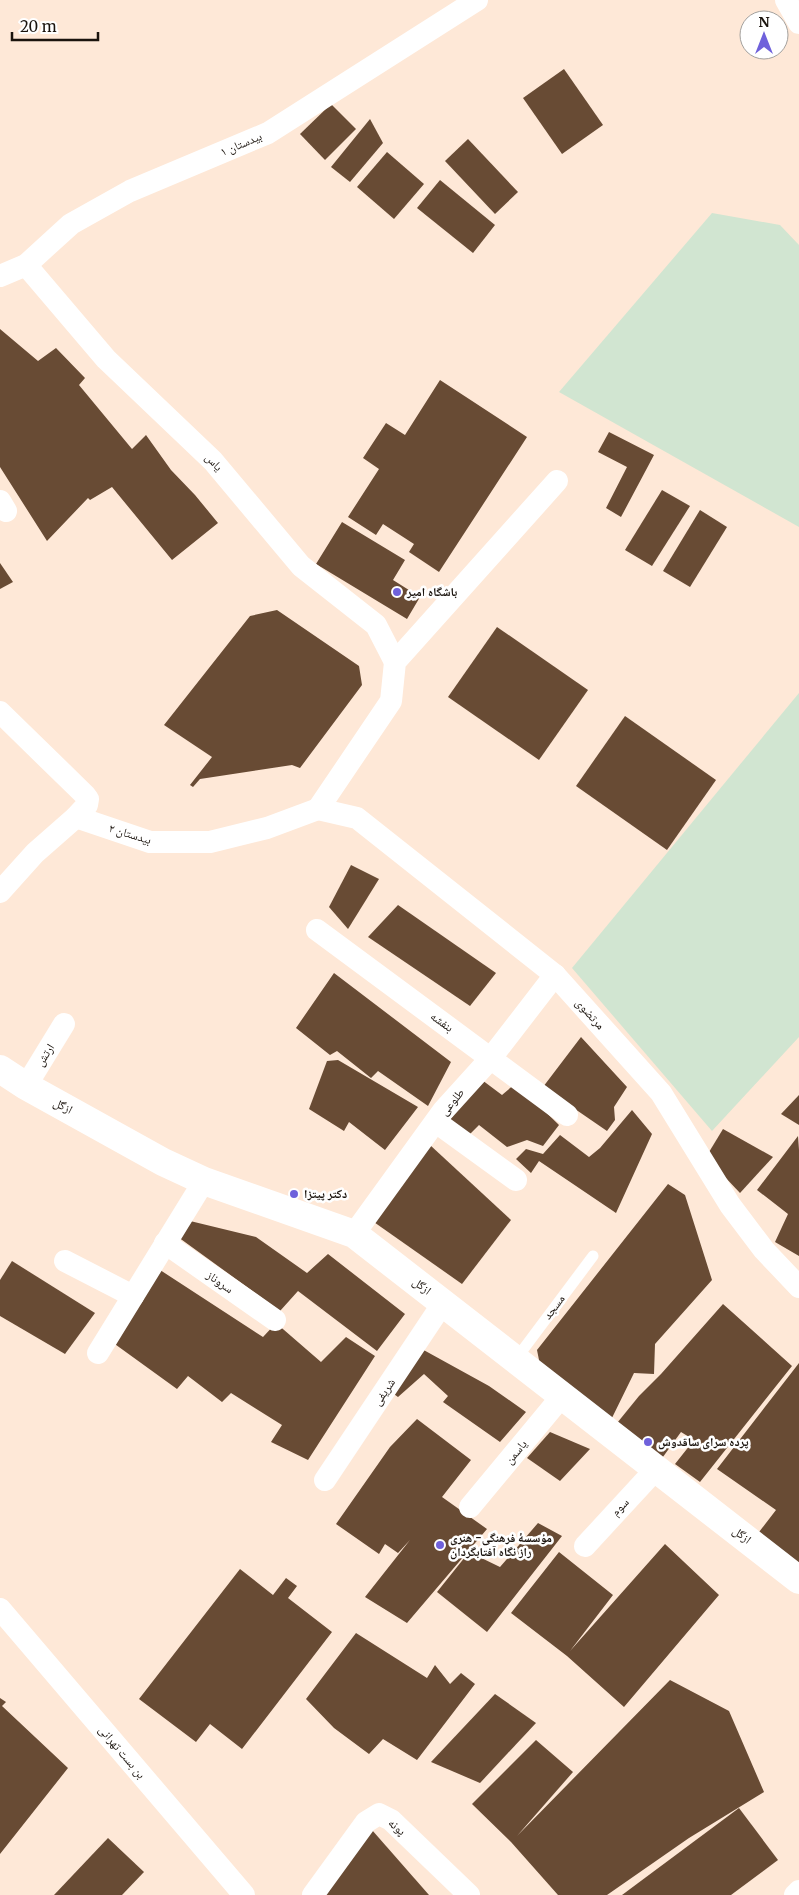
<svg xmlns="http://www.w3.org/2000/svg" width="799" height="1895" viewBox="0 0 799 1895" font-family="Merriweather,'Noto Naskh Arabic',serif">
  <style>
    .green { fill: #d1e5d1 }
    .building { fill: #684b34 }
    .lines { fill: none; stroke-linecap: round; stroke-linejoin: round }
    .service { stroke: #fff; stroke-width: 11 }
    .minor { stroke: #fff; stroke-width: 22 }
    .secondary { stroke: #fff; stroke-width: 28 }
    .poi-dot { fill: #6f61db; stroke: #fff; stroke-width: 2 }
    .labels { text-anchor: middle; stroke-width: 5; stroke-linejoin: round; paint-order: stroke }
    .street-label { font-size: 12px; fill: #1a130d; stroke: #fff }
    .poi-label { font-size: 12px; font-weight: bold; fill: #1a130d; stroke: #fff; text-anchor: start }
  </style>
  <rect width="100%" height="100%" fill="#fee8d7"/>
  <g class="green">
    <path d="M712,213l68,12 19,20v282l-240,-135z"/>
    <path d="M799,693v344l-87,94 -140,-163z"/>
  </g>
  <g class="building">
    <path d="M564,69l39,56 -41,29 -39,-56z"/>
    <path d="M331,104l25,25 -31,31 -25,-26z"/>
    <path d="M370,119l13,24 -33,39 -19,-15z"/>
    <path d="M468,139l50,53 -23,22 -50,-53z"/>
    <path d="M387,152l37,32 -30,35 -37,-32z"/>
    <path d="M440,180l55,45 -22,28 -56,-45z"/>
    <path d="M0,329l38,32 18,-13 29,30 -6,7 53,64 14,-14 25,35 24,25 23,28 -46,37 -60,-73 -22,13 -2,-2 -41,43 -47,-74z"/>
    <path d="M440,380l87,57 -88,135 -30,-20 5,-8 -31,-20 -7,11 -28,-18 31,-48 -16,-11 23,-35 19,12z"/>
    <path d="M609,432l45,23 -33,62 -15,-9 21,-41 -29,-15z"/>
    <path d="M662,490l28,16 -38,60 -27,-16z"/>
    <path d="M700,510l27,17 -37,60 -27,-16z"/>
    <path d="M342,522l63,38 -12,20 27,17 -13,22 -91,-55z"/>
    <path d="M0,563l13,19 -13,7z"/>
    <path d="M277,610l82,56 3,19 -62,83 -8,-3 -92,14 -7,8 -3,-2 22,-28 -48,-32 86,-109z"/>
    <path d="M497,627l91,63 -49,70 -91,-63z"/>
    <path d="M625,716l91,64 -49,70 -91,-64z"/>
    <path d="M351,865l28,14 -31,50 -19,-22z"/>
    <path d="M398,905l98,68 -26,33 -102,-69z"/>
    <path d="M334,973l117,89 -23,44 -50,-35 -7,7 -34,-27 -7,4 -34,-27z"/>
    <path d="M581,1037l46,50 -13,20 1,13 -8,11 -64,-44z"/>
    <path d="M338,1060l80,47 -33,43 -36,-28 -5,9 -35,-22 18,-48z"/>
    <path d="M482,1080l20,15 14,-12 43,42 -16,21 -16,-6 -20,7 -28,-22 -10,10 -21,-16z"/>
    <path d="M799,1095v30l-18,-11z"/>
    <path d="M632,1110l20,24 -36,79 -77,-52 -8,12 -15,-14 10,-10 17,5 17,-19 29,22 11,-9z"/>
    <path d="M723,1129l50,28 -33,36 -34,-36z"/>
    <path d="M798,1136l1,14v106l-24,-14 13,-28 -31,-24z"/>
    <path d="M430,1145l81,75 -49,64 -91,-64z"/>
    <path d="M668,1184l17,11 27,85 -57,64 -1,30 -20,-1 -25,51 -68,-54 -4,-20z"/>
    <path d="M186,1220l70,17 51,36 21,-19 77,60 -28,37 -79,-60 -18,20 -102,-74z"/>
    <path d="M12,1261l83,52 -30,41 -65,-38v-36z"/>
    <path d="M157,1268l106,69 13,-14 45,39 25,-25 29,19 -67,104 -37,-18 11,-17 -51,-32 -9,9 -34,-26 -11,13 -65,-47z"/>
    <path d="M723,1304l69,62 -92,116 -25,-18 19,-24 -13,-8 -21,29 -47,-33 26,-32 22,-22z"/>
    <path d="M420,1348l69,38 37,26 -26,30 -57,-40 5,-6 -24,-22 -26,23 -7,-5z"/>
    <path d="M799,1363v200l-43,-27 20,-26 -59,-41z"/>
    <path d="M417,1419l54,41 -29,37 45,32 -80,94 -42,-26 45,-57 -12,13 -13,-9 -6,10 -43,-30 54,-77z"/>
    <path d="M550,1432l40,17 -30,32 -33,-23z"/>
    <path d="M538,1523l24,13 -75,96 -50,-40 32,-40 31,15z"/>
    <path d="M665,1544l54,51 -95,112 -57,-51 -56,-43 48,-61 54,43 -43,56z"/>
    <path d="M240,1569l33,26 13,-17 11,8 -9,12 44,34 -90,117 -32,-25 -14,18 -57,-43z"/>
    <path d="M356,1633l71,45 8,-13 15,19 11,-11 14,11 -58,76 -34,-21 -14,15 -35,-26 -28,-29z"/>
    <path d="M670,1680l59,31 35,81 -75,46 -82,57h-49l-47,-53 -39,-38 64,-64 37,32 -56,64z"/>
    <path d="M495,1694l41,29 -56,60 -49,-21z"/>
    <path d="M0,1698l6,4 -4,4 66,62 -68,86z"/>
    <path d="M739,1808l39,52 -47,35h-109z"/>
    <path d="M372,1830l57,65h-106z"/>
    <path d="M108,1838l36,34 -22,23h-68z"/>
  </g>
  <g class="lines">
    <path class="service" d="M516,1359l77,-103"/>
    <g class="minor">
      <path d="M786,0l13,23"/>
      <path d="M26,265l80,94 107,102 88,105 75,59 19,37"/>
      <path d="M0,276l26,-11 45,-41 59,-33 138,-58 209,-133"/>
      <path d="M0,501l6,10"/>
      <path d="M0,712l85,83 3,4 -1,6 -11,12"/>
      <path d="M318,809l39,9 198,157 106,118 69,112 34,45 35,37"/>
      <path d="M318,809l73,-108 4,-39 162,-181"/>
      <path d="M0,892l35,-39 41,-36 74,25h60l57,-14 51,-19"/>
      <path d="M317,930l250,185"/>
      <path d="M26,1086l38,-62"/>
      <path d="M436,1122l80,58"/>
      <path d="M354,1234l89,-123 48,-53 64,-83"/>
      <path d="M165,1243l110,77"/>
      <path d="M65,1261l68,35"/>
      <path d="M98,1353l106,-172"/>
      <path d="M325,1480l118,-177"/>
      <path d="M470,1507l92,-111"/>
      <path d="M585,1546l71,-77"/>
      <path d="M0,1609l244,286"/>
      <path d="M313,1895l53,-73 13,-8 12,6 78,75"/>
      <path d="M795,1895l4,-4"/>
    </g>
    <path class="secondary" d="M0,1069l26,17 137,76 41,19 150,53 445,346"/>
  </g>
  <g class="poi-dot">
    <circle cx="397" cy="592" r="5"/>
    <circle cx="294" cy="1194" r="5"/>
    <circle cx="648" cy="1442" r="5"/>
    <circle cx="440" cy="1545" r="5"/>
  </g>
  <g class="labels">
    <g class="street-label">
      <text transform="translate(241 144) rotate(-23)" y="4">بیدستان ۱</text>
      <text transform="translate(214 462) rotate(47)" y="4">یاس</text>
      <text transform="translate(130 834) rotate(17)" y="4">بیدستان ۲</text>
      <text transform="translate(590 1014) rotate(48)" y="4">مرتضوی</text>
      <text transform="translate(442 1022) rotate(36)" y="4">بنفشه</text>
      <text transform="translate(45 1055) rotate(-58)" y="4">ارتش</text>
      <text transform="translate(452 1102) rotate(-50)" y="4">طلوعی</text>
      <text transform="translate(63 1106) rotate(28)" y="4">ازگل</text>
      <text transform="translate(220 1282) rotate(35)" y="4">سروناز</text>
      <text transform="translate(422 1286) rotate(38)" y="4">ازگل</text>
      <text transform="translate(554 1307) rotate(-53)" y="4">مسجد</text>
      <text transform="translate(384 1392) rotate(-56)" y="4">شریفی</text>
      <text transform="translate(516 1452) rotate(-51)" y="4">یاسمن</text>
      <text transform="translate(620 1507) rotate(-47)" y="4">سوم</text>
      <text transform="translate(742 1535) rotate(38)" y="4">ازگل</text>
      <text transform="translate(122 1752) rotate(50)" y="4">بن بست تهرانی</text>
      <text transform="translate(397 1827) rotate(41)" y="4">پونه</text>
    </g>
    <g class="poi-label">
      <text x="407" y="596">باشگاه امیر</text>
      <text x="304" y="1198">دکتر پیتزا</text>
      <text x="658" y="1446">پرده سرای ساقدوش</text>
      <text x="450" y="1542">مؤسسۀ فرهنگی- هنری<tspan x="450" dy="14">راز نگاه آفتابگردان</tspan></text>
    </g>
  </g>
  <g transform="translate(764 35)"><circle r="24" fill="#ffffff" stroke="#a3a19e"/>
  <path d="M0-4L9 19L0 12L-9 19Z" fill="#6f61db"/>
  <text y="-8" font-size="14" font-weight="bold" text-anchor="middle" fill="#1a130d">N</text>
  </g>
  <path d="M12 32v8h86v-8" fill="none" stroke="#1a130d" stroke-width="2.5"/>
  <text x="20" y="32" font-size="15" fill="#1a130d" stroke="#ffffff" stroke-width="4" paint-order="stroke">20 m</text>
</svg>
